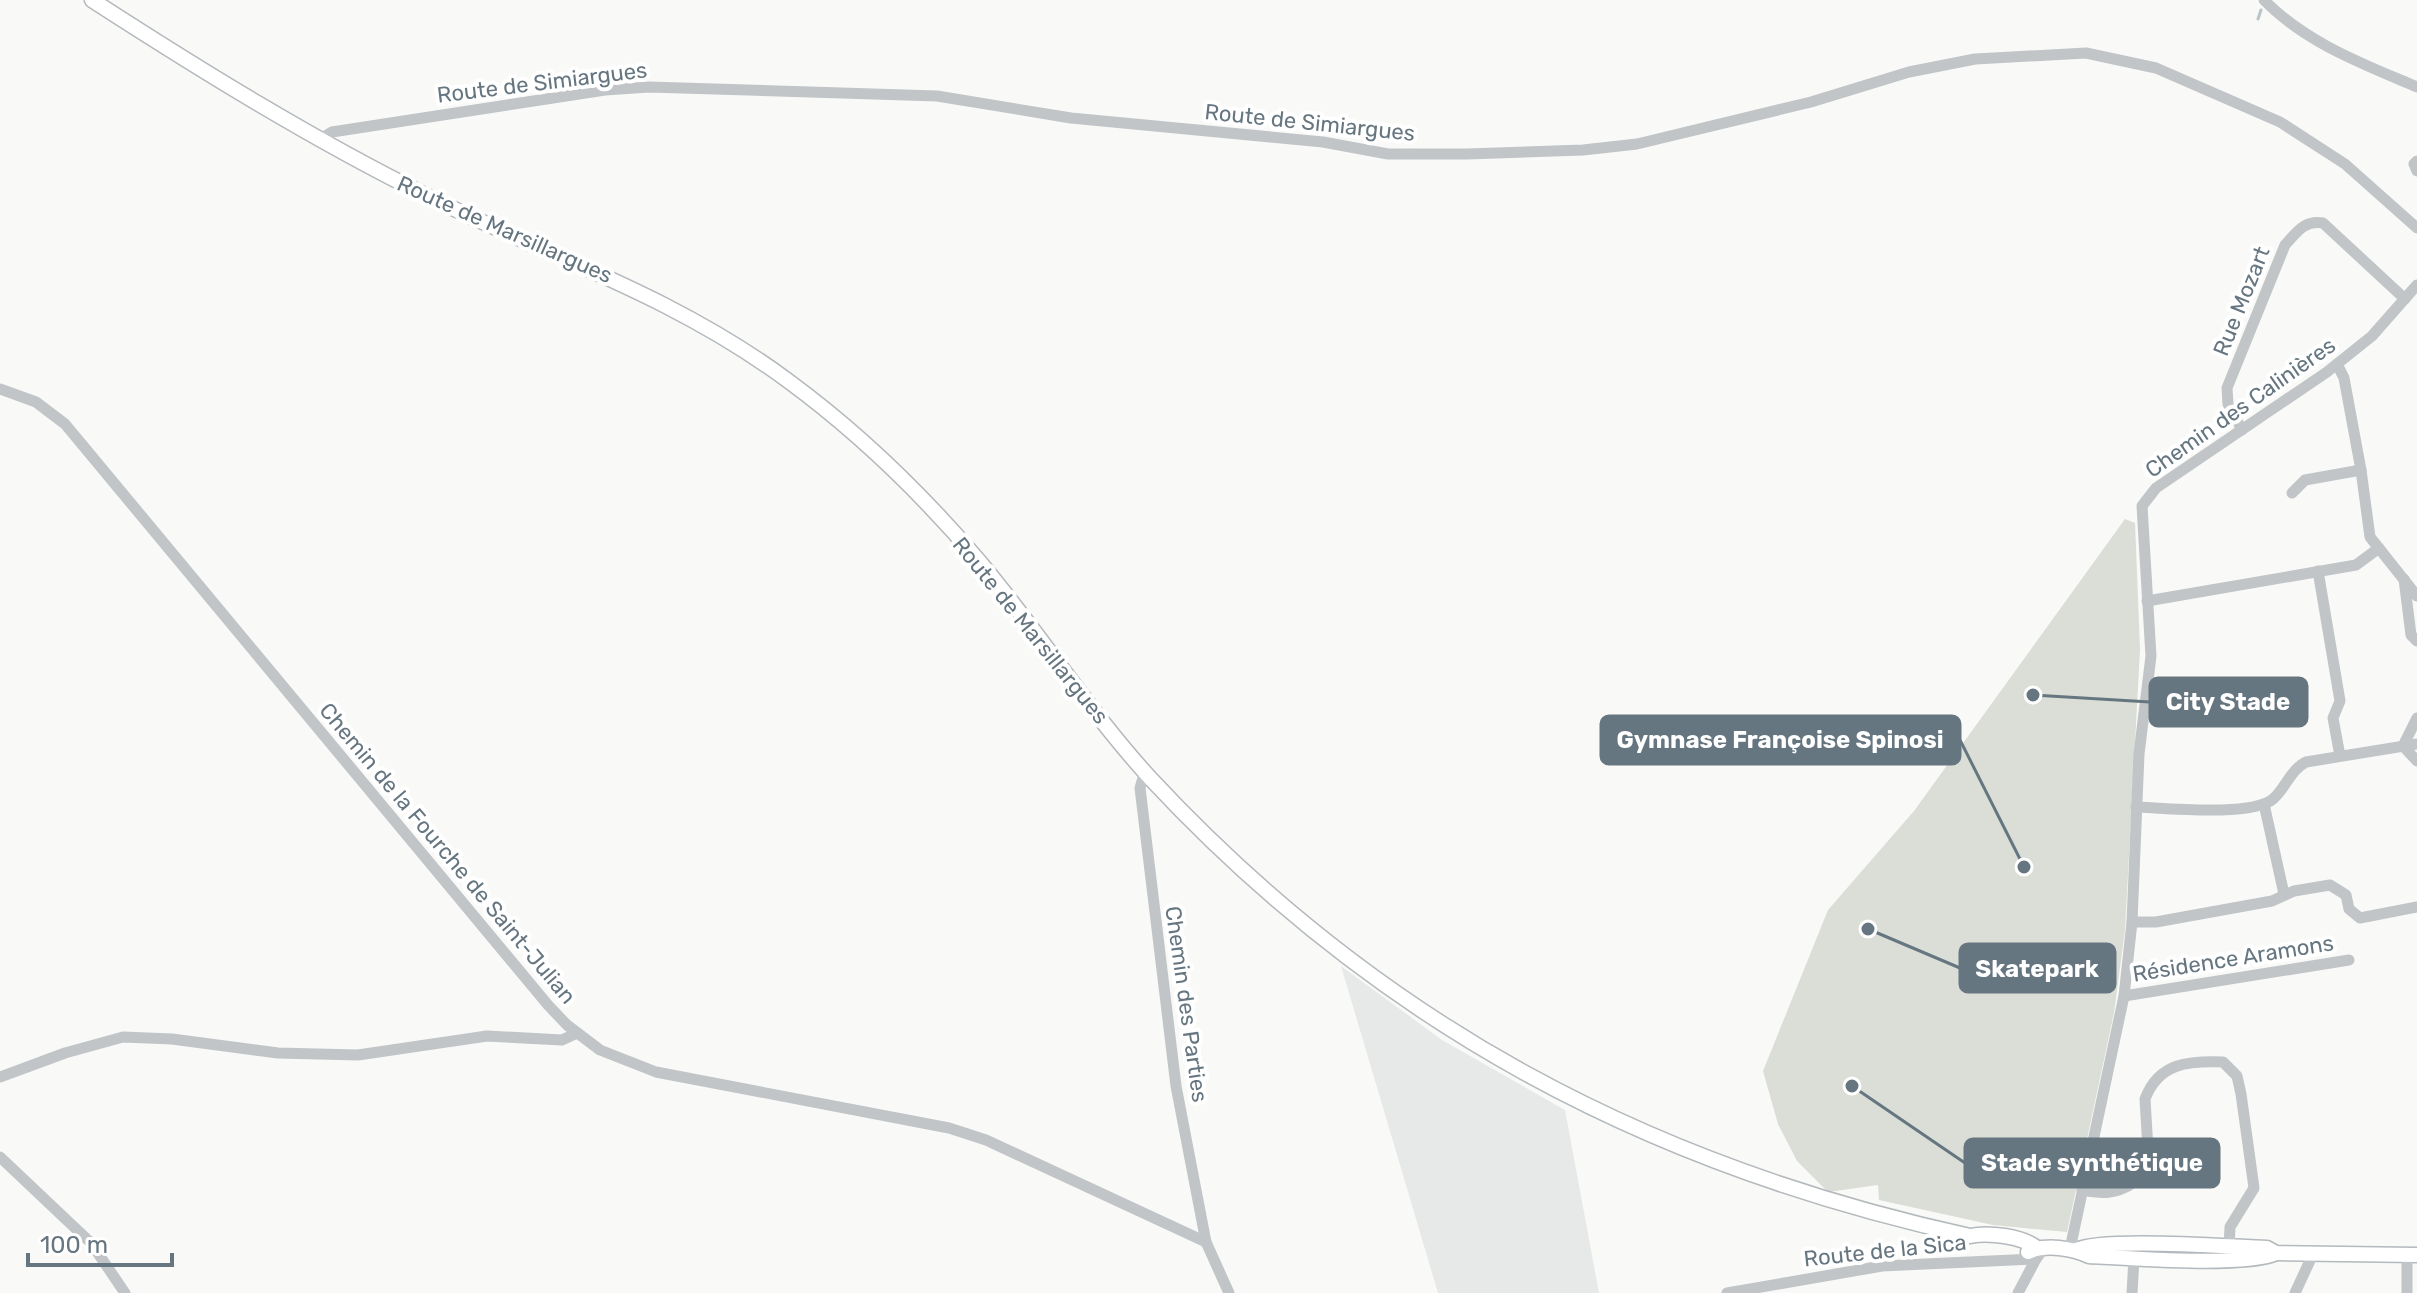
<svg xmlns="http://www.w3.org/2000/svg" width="2417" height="1293" viewBox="0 0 2417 1293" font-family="Rubik,sans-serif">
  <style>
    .built { fill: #e7e8e8 }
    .green { fill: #daded7 }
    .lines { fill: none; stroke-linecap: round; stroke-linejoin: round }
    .stream { stroke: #bac5c9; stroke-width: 3 }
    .major-casing { stroke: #b4b9bd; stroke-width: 17 }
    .minor { stroke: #c1c5c8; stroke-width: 11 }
    .major { stroke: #fff; stroke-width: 14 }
    .labels { text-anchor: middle; stroke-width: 8; stroke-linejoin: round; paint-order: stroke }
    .street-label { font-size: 22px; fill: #667680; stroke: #fff }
    .leader { fill: none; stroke: #667680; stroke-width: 3 }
    .callout-dot { fill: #667680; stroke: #fff; stroke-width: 3 }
    .callout { fill: #667680; stroke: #667680; stroke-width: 3 }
    .callout-label { font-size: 24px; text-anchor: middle; font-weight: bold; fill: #fff }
  </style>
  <rect width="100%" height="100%" fill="#f9f9f7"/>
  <path class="built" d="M1341,966l101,74 123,70 34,183h-161z"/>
  <path class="green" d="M2125,519l10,4 5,126 -15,281 -11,83 -47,219 -74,-7 -114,-25 -1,-15 -50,7 -31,-31 -19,-37 -15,-53 65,-161 86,-99z"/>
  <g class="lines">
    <path class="stream" d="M2258,19l3,-9"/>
    <defs>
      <g id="major">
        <path d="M92,0c110,71 220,139 337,197 123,60 246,100 358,183 71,52 135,114 192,181 59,70 109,149 171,217 228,245 495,387 820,458 18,-4 52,0 67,12"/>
        <path d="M2076,1250c26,-13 154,-3 191,-2l9,5 141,2"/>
        <path d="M2028,1252c18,-8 44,-4 61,4 38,2 158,11 187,-3"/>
      </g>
    </defs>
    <use href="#major" class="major-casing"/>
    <g class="minor">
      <path d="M2264,0c42,43 99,64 153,87"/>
      <path d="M319,140l13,-8 273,-42 44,-3 288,9 134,22 252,24 65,12h79l116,-4 54,-6 174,-42 98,-30 66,-13 111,-6 70,15 124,54 65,42 72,64"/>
      <path d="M2417,161l-3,3 3,7"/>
      <path d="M2337,364l7,14 17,92 9,67 47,59"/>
      <path d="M0,389l36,13 29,22 483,581 19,20 33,25 56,22 293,56 37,12 220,102"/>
      <path d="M2242,430l-14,-26 -1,-16 58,-143c12,-13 19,-25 38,-22l82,76"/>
      <path d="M2292,493l13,-13 56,-10"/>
      <path d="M2318,571l22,130 -7,17 7,38"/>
      <path d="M2404,579l7,56 6,6"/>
      <path d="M2147,601l209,-36 23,-17"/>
      <path d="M2403,746l14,-28"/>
      <path d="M2403,746l14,15"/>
      <path d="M1145,771l-5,17 36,298 30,156 23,51"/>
      <path d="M2264,804l20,90"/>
      <path d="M2136,807c29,1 116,10 137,-8 13,-11 17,-29 33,-37l111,-18"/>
      <path d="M2132,922h24l116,-21 22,-10 36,-6 16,10 3,14 11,9 57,-11"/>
      <path d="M2124,996l225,-36"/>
      <path d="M0,1077l65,-24 58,-16 49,2 106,14 80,2 129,-19 75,4 15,-7"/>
      <path d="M0,1157l91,86 34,50"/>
      <path d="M2082,1190c29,7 49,0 67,-23l-4,-68c14,-37 44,-38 78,-37l14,14 4,18 13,94 -24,39 -1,20"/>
      <path d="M2070,1249l54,-253 8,-74 7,-168 12,-98 -9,-150 14,-18 171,-116 45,-36 45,-51"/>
      <path d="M1727,1293l155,-27 154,-7 8,-11"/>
      <path d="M2018,1293l18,-34"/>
      <path d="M2132,1293l2,-35"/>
      <path d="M2295,1293l18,-39"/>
      <path d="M2407,1293v-38"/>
    </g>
    <use href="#major" class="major"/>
  </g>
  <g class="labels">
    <g class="street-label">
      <text transform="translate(542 82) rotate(-7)" y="8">Route de Simiargues</text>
      <text transform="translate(1310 122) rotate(6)" y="8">Route de Simiargues</text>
      <text transform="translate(505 229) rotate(24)" y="8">Route de Marsillargues</text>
      <text transform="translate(2241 301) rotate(-68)" y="8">Rue Mozart</text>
      <text transform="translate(2240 407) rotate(-35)" y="8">Chemin des Calinières</text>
      <text transform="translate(1031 630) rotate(51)" y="8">Route de Marsillargues</text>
      <text transform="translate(448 853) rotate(50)" y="8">Chemin de la Fourche de Saint-Julian</text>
      <text transform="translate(2233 958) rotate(-9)" y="8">Résidence Aramons</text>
      <text transform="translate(1187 1004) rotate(82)" y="8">Chemin des Parties</text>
      <text transform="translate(1885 1250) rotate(-6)" y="8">Route de la Sica</text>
    </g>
  </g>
  <path class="leader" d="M2033 695L2150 702M2024 867L1960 740M1868 929L1960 968M1852 1086L1965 1163"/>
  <g class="callout-dot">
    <circle cx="2033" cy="695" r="8"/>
    <circle cx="2024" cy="867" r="8"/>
    <circle cx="1868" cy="929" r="8"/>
    <circle cx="1852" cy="1086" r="8"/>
  </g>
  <g class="callout">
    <rect x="2150" y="678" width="157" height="48" rx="8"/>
    <rect x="1601" y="716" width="359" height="48" rx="8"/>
    <rect x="1960" y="944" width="155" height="48" rx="8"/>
    <rect x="1965" y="1139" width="254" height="48" rx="8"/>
  </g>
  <g class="callout-label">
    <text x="2228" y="710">City Stade</text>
    <text x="1780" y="748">Gymnase Françoise Spinosi</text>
    <text x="2037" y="977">Skatepark</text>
    <text x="2092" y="1171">Stade synthétique</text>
  </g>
  <path d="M28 1253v12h144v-12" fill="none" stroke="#667680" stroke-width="4"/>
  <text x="40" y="1253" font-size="24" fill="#667680" stroke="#ffffff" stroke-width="6" paint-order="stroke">100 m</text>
</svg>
